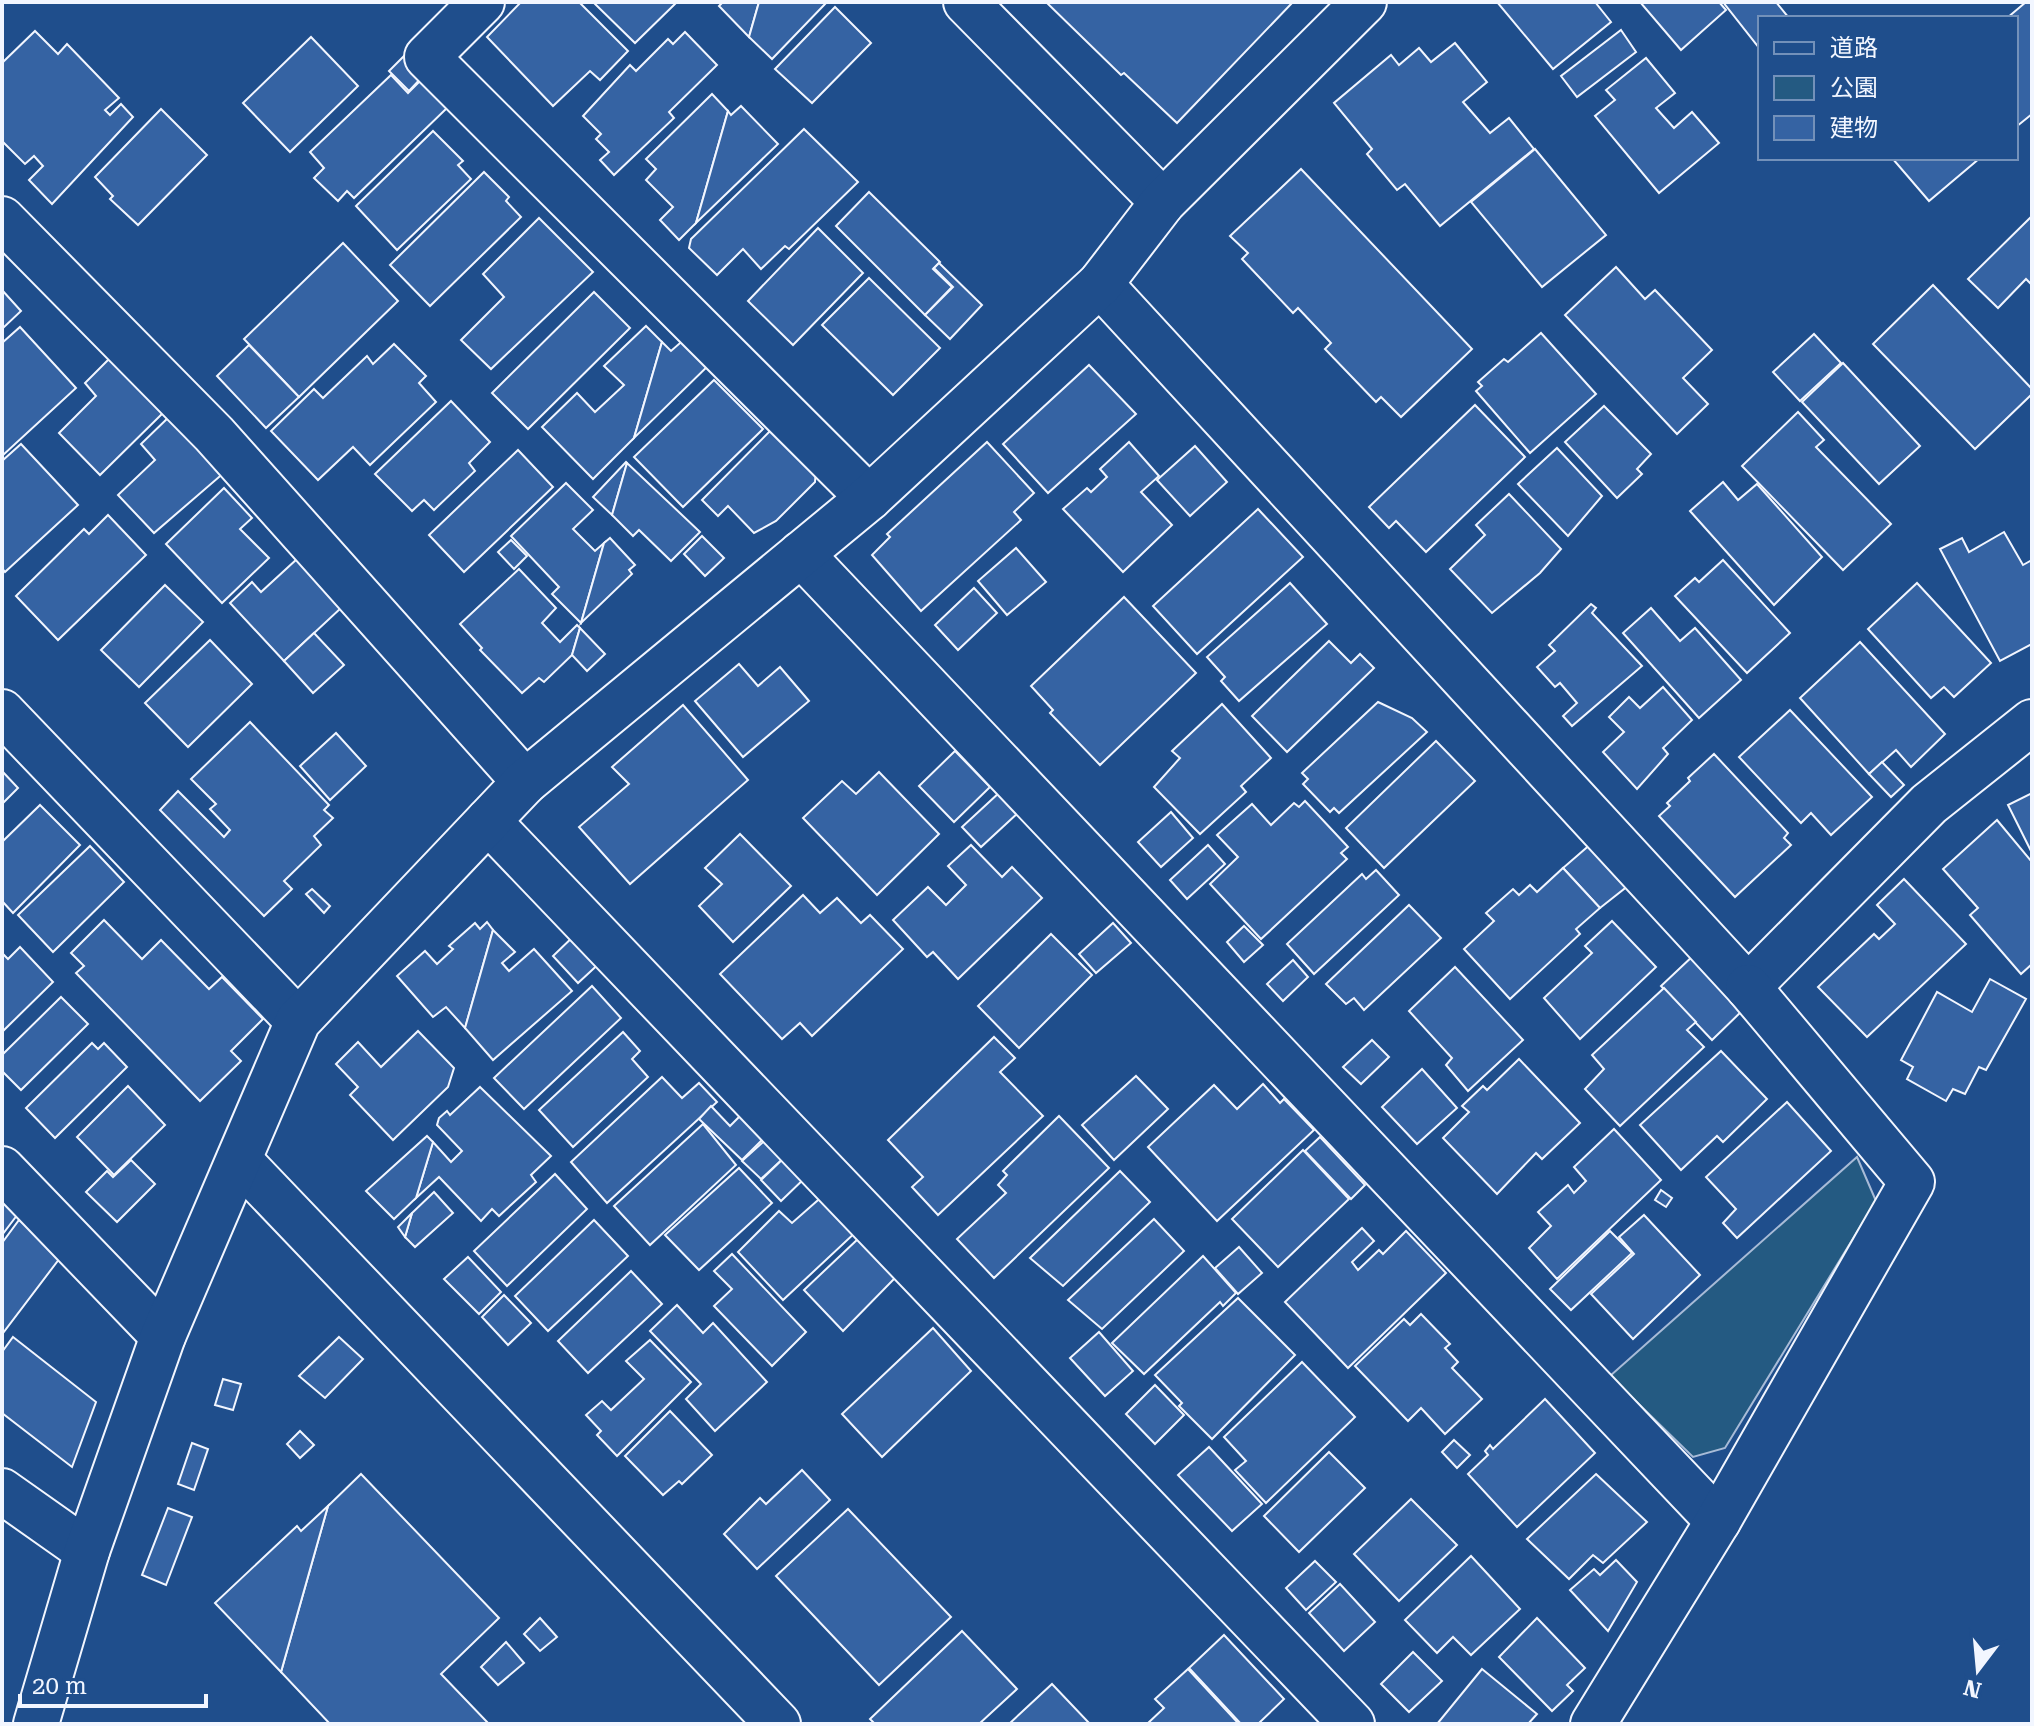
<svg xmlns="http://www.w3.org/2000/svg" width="2034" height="1726" viewBox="0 0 2034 1726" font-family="'Roboto Serif','Noto Sans JP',serif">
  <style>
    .green { fill: #245a82; stroke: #a8bbd7; stroke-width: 2 }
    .building { fill: #3563a3; stroke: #f2f6ff; stroke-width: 2 }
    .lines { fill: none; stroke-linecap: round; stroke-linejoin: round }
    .street-casing { stroke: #f2f6ff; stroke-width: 48 }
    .street { stroke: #1f4e8c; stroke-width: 44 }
  </style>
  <rect width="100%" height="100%" fill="#1f4e8c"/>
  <path class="green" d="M1857,1157l19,44 -151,247 -32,9 -83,-81z"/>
  <g class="building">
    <path d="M521,2h58l49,49 -28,29 -10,-9 -37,35 -66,-69z"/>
    <path d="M593,2h84l-42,41z"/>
    <path d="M723,2h36l-10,35 -30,-31z"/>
    <path d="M759,2h68l-55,57 -23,-22z"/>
    <path d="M1046,2h247l-116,121 -53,-50 -3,2z"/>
    <path d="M1497,2h98l16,20 -58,47z"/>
    <path d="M1640,2h79l7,8 -45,40z"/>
    <path d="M1723,2h53l13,16h-29v31z"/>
    <path d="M2026,2h6v112l-16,13v-109h-9z"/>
    <path d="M835,7l36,36 -59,60 -37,-34z"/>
    <path d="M1621,30l15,22 -59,45 -16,-21z"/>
    <path d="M35,31l23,23 9,-10 52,54 -14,12 5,5 11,-11 12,13 -81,87 -23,-24 14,-14 -9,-10 -9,8 -23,-23v-78z"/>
    <path d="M685,32l32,33 -48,47 5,6 -60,57 -14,-15 9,-8 -13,-13 5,-5 -18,-18 47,-51 6,6 32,-32 5,5z"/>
    <path d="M311,37l47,49 -68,66 -47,-49z"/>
    <path d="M1455,43l32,39 -24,20 27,31 19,-15 25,31 -94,77 -35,-42 -8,6 -30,-36 5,-5 -38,-46 57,-48 8,10 20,-17 12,14z"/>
    <path d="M405,55l19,20 -15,16 -20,-20z"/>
    <path d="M1646,58l29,35 -19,15 18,20 18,-16 27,31 -60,50 -64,-77 20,-16 -9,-10z"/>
    <path d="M391,75l17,18 12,-12 27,27 -93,90 -7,-7 -9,10 -24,-23 10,-10 -14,-16z"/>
    <path d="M712,94l16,17 -32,112 -17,17 -19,-20 13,-13 -27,-27 10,-11 -10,-10z"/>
    <path d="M741,106l37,38 -82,79 32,-112 3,4z"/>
    <path d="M161,109l46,46 -69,70 -28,-26 3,-3 -18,-19z"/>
    <path d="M804,129l54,53 -69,67 -4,-3 -24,23 -18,-20 -26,26 -28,-27 2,-9z"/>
    <path d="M433,131l30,30 -5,4 13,14 -74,71 -41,-44z"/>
    <path d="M1535,149l71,86 -64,52 -71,-85z"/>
    <path d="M1892,158h88l-51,43z"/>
    <path d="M1301,169l171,180 -71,68 -20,-20 -5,5 -51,-53 6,-6 -33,-35 -5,5 -51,-54 6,-6 -18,-17z"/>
    <path d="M484,172l25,25 -3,4 15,16 -91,89 -40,-41z"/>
    <path d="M869,192l71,70 -7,7 19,18 -27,28 -89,-89z"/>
    <path d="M2032,216v69l-6,-6 -28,29 -30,-29z"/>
    <path d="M539,218l54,54 -102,97 -30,-29 43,-43 -21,-23z"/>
    <path d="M818,228l45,45 -70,72 -45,-44z"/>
    <path d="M343,243l55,58 -99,96 -55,-58z"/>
    <path d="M939,263l43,42 -32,34 -25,-24 28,-28 -19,-19z"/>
    <path d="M1616,267l29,32 10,-9 57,60 -29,28 25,26 -31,30 -112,-119z"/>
    <path d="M869,278l71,70 -47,47 -71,-70z"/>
    <path d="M1933,285l99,104v5l-57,55 -102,-105z"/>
    <path d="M2,290l19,21 -19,18z"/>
    <path d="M594,292l36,36 -102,101 -36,-36z"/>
    <path d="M646,326l16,16 -28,96 -41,41 -51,-52 35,-34 18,19 29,-27 -20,-19z"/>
    <path d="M20,327l56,61 -74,68v-113z"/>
    <path d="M1541,333l55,61 -66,59 -54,-62 6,-5 -4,-4 26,-23 4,3z"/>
    <path d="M1814,334l27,29 -41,38 -27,-29z"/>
    <path d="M688,336l25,25 -79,77 28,-96 9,9z"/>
    <path d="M394,344l32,32 -7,7 17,19 -66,63 -17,-18 -35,33 -47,-49 43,-42 9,9 44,-42 6,8z"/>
    <path d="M249,345l50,52 -33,31 -49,-52z"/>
    <path d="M113,355l53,55 -66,65 -41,-42 37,-37 -11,-13z"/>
    <path d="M1843,363l77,83 -41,38 -77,-82z"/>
    <path d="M1089,365l47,49 -88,79 -45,-49z"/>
    <path d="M714,380l49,49 -80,78 -49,-50z"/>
    <path d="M451,401l39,41 -21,21 6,8 -41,39 -10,-10 -12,11 -37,-37z"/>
    <path d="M1475,405l50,52 -99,95 -30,-31 -7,7 -20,-21z"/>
    <path d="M1604,406l47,48 -14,15 5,5 -25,24 -52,-56z"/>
    <path d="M1798,412l26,28 -8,7 75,77 -48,46 -101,-104z"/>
    <path d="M172,414l54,57 -72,62 -36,-38 37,-35 -14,-16z"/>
    <path d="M774,427l42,42 -1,13 -39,39 -22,12 -26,-27 -10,10 -16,-16z"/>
    <path d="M987,442l47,51 -20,19 7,8 -100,91 -49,-56 18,-18 -3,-3z"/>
    <path d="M1129,442l30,34 -18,16 31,33 -49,47 -60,-63 24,-21 4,4 16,-15 -7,-8z"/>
    <path d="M21,444l57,61 -73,67 -3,-4v-107z"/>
    <path d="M1195,446l32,36 -37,34 -33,-36z"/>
    <path d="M1557,448l45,48 -34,40 -50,-52z"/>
    <path d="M518,450l35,37 -89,85 -35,-37z"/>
    <path d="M626,462l1,1 -15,52 -19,-18z"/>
    <path d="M627,463l73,69 -29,29 -32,-31 -6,6 -21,-21z"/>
    <path d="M1723,482l15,18 19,-16 65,73 -48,48 -84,-94z"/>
    <path d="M566,483l27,27 -20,19 22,22 9,-8 -23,80 -29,-29 7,-7 -48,-51z"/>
    <path d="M224,488l28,30 -12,11 29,29 -47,45 -56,-59z"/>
    <path d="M1509,494l52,55 -21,24 -48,40 -42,-44 35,-34 -9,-10z"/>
    <path d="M1258,509l45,48 -106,97 -44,-48z"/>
    <path d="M108,515l38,40 -88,85 -42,-44 68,-67 5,5z"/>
    <path d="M2004,532l19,33 9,-5v84l-32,17 -60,-112 22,-11 7,14z"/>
    <path d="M702,536l22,22 -19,18 -21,-22z"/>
    <path d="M610,538l25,27 -6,5 3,4 -51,49 23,-80z"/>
    <path d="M511,540l16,16 -13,13 -16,-17z"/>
    <path d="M1016,548l30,34 -39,33 -29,-34z"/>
    <path d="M297,559l44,49 -57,53 -54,-58 22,-21 9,10z"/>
    <path d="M1723,560l67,73 -43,40 -72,-77 20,-18 4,4z"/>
    <path d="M519,569l37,39 -14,15 18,19 17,-17 3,3 -8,27 -28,27 -5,-4 -17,15 -42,-43 2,-2 -22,-24z"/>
    <path d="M1290,583l37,41 -88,77 -18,-20 4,-4 -18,-20z"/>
    <path d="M1917,583l74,80 -37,34 -10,-10 -13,11 -63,-69z"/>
    <path d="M165,585l38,37 -64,65 -38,-37z"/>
    <path d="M974,588l23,25 -39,37 -23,-25z"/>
    <path d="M1124,597l72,76 -96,92 -50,-52 3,-3 -22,-24z"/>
    <path d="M1591,604l5,4 -4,5 50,53 -70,60 -9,-10 14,-13 -17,-20 -5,4 -18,-20 18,-16 -6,-6z"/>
    <path d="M1651,608l29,33 15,-13 46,52 -42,38 -76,-85z"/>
    <path d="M580,628l25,26 -18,17 -15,-16z"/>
    <path d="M314,633l30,32 -31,28 -29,-32z"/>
    <path d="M210,640l42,44 -64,63 -43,-44z"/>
    <path d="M1329,641l22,22 9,-9 14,14 -87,84 -35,-36z"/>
    <path d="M1860,642l85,92 -34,33 -15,-17 -27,24 -69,-76z"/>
    <path d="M739,664l19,22 22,-19 29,34 -66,56 -48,-56z"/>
    <path d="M1663,687l29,33 -29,28 5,6 -31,35 -34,-37 21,-20 -15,-15 20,-20 11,11z"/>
    <path d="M1378,702l34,16 15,14 -88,81 -5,-5 -4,4 -27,-28 5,-5 -6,-6z"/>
    <path d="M1222,704l49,54 -30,28 5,6 -46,42 -46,-47 26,-29 -8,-7z"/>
    <path d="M683,705l65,75 -118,104 -51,-57 50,-43 -17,-17z"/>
    <path d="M1790,710l82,87 -41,38 -20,-22 -10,10 -62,-66z"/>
    <path d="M250,722l79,83 -5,5 9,8 -19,18 7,9 -37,36 8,8 -28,27 -104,-106 18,-19 46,46 6,-7 -20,-21 6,-5 -25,-25z"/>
    <path d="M336,733l30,33 -36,34 -30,-34z"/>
    <path d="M1436,741l39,40 -91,87 -38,-40z"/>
    <path d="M955,751l35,36 -36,35 -35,-36z"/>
    <path d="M1714,754l74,79 -4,5 7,7 -56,52 -76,-81 11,-10 -3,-3 23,-22 -2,-3z"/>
    <path d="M1882,762l22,23 -13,12 -22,-23z"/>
    <path d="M2,771l16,17 -16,16z"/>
    <path d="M879,772l60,62 -62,61 -74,-77 39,-37 14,13z"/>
    <path d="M1000,792l19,20 -38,35 -19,-20z"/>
    <path d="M2032,793v60l-24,-48z"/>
    <path d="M1305,801l43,46 -7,6 6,6 -86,80 -51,-55 28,-27 -21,-22 35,-31 19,21 23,-22 5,4z"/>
    <path d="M40,805l40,40 -67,68 -11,-12v-59z"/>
    <path d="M1171,812l22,26 -32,29 -23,-25z"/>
    <path d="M1997,820l35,42v102l-11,10 -51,-59 8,-7 -35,-39z"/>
    <path d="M740,834l51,52 -58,56 -34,-36 23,-22 -17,-16z"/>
    <path d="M1592,843l37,42 -29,23 -37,-40z"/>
    <path d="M971,845l31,32 10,-10 30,31 -84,81 -25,-27 -6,5 -34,-37 35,-33 18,18 20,-20 -18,-19z"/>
    <path d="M1208,845l17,19 -38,35 -17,-19z"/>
    <path d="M90,846l34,36 -71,70 -35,-37z"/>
    <path d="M1563,868l37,40 -24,21 4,5 -70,65 -46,-50 30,-28 -8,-8 27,-24 6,6 11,-10 7,7z"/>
    <path d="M1376,870l23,25 -85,79 -27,-30 75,-70 4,5z"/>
    <path d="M1904,879l62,65 -99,93 -49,-50 56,-53 5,5 16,-15 -18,-19z"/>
    <path d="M312,889l18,17 -6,7 -18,-19z"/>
    <path d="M803,895l17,18 17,-15 24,25 9,-8 33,34 -91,87 -12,-13 -18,16 -62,-65z"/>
    <path d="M1409,905l32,33 -77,72 -10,-12 -8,6 -20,-20z"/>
    <path d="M104,920l38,39 19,-19 48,49 13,-12 41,42 -32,32 10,10 -41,40 -124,-128 8,-7 -13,-13z"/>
    <path d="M1612,921l44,46 -76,72 -36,-41 48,-45 -7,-7z"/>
    <path d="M487,922l6,8 -28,98 -19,-21 -13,10 -36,-41 28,-25 12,13 16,-15 -4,-3 26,-23 5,6z"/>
    <path d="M1113,923l18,20 -35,30 -17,-19z"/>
    <path d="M1244,926l19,19 -19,17 -17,-20z"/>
    <path d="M493,930l22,22 -13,11 7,8 25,-22 38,42 -79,69 -28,-32z"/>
    <path d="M578,932l26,27 -26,24 -25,-27z"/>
    <path d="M1051,934l41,41 -73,73 -41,-42z"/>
    <path d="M20,947l33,35 -51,50v-79l6,6z"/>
    <path d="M1695,954l50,54 -33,32 -51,-54z"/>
    <path d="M1293,960l15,17 -25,24 -16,-17z"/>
    <path d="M1455,967l68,73 -55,51 -22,-26 6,-7 -43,-47z"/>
    <path d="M1990,979l36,20 -40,71 -7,-3 -14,27 -12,-5 -7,12 -39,-22 6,-12 -12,-7 36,-68 35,20z"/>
    <path d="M592,986l29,32 -97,91 -30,-31z"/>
    <path d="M1664,988l32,34 -9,8 17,17 -84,79 -35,-37 19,-20 -12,-14z"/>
    <path d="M61,997l27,27 -67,66 -19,-19v-16z"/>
    <path d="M418,1031l36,37 -6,19 -55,53 -43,-45 8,-8 -22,-23 22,-22 23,25z"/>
    <path d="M623,1032l17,19 -8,8 16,18 -75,70 -34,-37z"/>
    <path d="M994,1037l21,21 -15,14 43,44 -105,99 -26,-28 11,-10 -35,-37z"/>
    <path d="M1372,1040l17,17 -28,27 -18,-17z"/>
    <path d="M92,1043l6,6 6,-6 23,24 -72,71 -29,-30z"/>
    <path d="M1721,1051l46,48 -44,43 -6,-6 -36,34 -41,-45z"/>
    <path d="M1519,1059l61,64 -38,36 -6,-6 -39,41 -54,-56 26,-26 -7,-6 21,-20 4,4z"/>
    <path d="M1422,1069l35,39 -40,36 -35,-37z"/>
    <path d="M1136,1076l32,33 -54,51 -32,-35z"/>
    <path d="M662,1077l20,21 17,-15 18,19 -110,101 -36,-41z"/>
    <path d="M1263,1084l17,19 4,-4 30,31 -97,91 -69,-74 66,-62 23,24z"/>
    <path d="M128,1086l37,39 -51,50 -37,-38z"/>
    <path d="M480,1087l71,69 -20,19 5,7 -37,34 -7,-7 -11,12 -42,-44 -23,21 17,-56 18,20 11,-11 -25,-26 2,-7 8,-7 3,4z"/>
    <path d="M1787,1102l44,49 -94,87 -14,-15 13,-14 -30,-32z"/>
    <path d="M711,1106l19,20 18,-18 23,23 -29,29 -43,-41z"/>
    <path d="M1059,1116l50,52 -115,110 -37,-39 49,-46 -8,-8 9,-10 -4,-4z"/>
    <path d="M703,1124l33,41 -86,80 -36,-39z"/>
    <path d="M1614,1129l47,51 -104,99 -28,-31 22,-22 -13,-14 30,-27 6,8 12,-12 -12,-14z"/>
    <path d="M771,1135l17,19 -27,25 -19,-18z"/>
    <path d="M427,1136l6,6 -17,56 -22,21 -28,-28z"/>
    <path d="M1320,1137l45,48 -14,14 -46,-48z"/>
    <path d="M1303,1150l46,49 -71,68 -46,-48z"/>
    <path d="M788,1154l20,21 -27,26 -20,-21z"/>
    <path d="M131,1160l24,24 -38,38 -31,-30 21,-21 6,6z"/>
    <path d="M739,1168l33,35 -73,67 -34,-35z"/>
    <path d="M1120,1171l30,31 -87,84 -33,-28z"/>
    <path d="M555,1174l32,35 -80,77 -33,-35z"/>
    <path d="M1661,1190l11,8 -6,9 -11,-7z"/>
    <path d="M434,1192l19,21 -38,34 -10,-10 7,-24z"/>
    <path d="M2,1194l19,16 -19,25z"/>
    <path d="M825,1194l33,36 -75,70 -45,-48 41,-41 13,12z"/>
    <path d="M412,1213l-7,24 -7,-10z"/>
    <path d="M1644,1215l56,60 -67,64 -42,-45 43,-40 -15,-17z"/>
    <path d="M1154,1219l30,32 -82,78 -34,-29z"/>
    <path d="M19,1220l44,34 -60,79 -1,-90z"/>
    <path d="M594,1220l34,36 -80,75 -33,-35z"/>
    <path d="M1362,1228l12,13 -22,21 6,8 21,-20 4,4 23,-23 40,42 -98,95 -63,-66z"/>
    <path d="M1610,1231l22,22 -61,57 -21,-21z"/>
    <path d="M859,1238l36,40 -52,53 -39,-41z"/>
    <path d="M1239,1247l23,26 -24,21 -23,-26z"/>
    <path d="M732,1254l74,78 -34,34 -58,-60 18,-17 -18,-18z"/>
    <path d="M1203,1256l33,37 -13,13 -3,-4 -76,72 -32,-31z"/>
    <path d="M468,1257l33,35 -22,22 -35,-35z"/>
    <path d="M631,1271l31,33 -74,69 -30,-32z"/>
    <path d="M504,1295l27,28 -23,22 -26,-28z"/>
    <path d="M1238,1298l57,57 -83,84 -33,-33 3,-3 -27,-28z"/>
    <path d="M677,1305l26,28 10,-10 54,59 -52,49 -29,-32 15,-15 -51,-53z"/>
    <path d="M1421,1314l29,30 -5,4 13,14 -6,6 30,31 -37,35 -24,-26 -13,13 -53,-55 49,-47 6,6z"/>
    <path d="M933,1328l38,43 -89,86 -40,-43z"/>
    <path d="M1099,1332l34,39 -28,25 -35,-38z"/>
    <path d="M13,1337l83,65 -24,65 -70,-54v-61z"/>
    <path d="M339,1337l24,22 -38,39 -26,-22z"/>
    <path d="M650,1340l41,42 -74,74 -20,-21 4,-4 -15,-16 16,-14 9,9 33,-31 -18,-18z"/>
    <path d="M1302,1362l53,55 -89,86 -31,-33 11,-9 -22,-24z"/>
    <path d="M223,1379l18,5 -8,26 -18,-5z"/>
    <path d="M1155,1385l29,30 -29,29 -29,-30z"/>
    <path d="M1545,1399l50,54 -78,74 -49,-53 20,-19 -3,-4 5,-6 3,4z"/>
    <path d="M670,1411l42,44 -30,29 -3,-3 -16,14 -38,-39z"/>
    <path d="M300,1431l14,14 -14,13 -13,-14z"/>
    <path d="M1454,1440l16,15 -13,13 -15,-16z"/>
    <path d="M192,1443l16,6 -14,41 -16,-6z"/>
    <path d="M1209,1447l53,57 -30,27 -54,-56z"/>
    <path d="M1329,1452l36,36 -66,64 -35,-36z"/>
    <path d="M802,1470l28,30 -73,69 -33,-35 36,-36 6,6z"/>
    <path d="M361,1474l138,144 -58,56 48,50h-159l-49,-52 47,-166z"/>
    <path d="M1596,1474l51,48 -44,41 -10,-8 -24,24 -42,-40z"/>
    <path d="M1411,1499l46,46 -58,56 -45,-47z"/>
    <path d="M328,1506l-47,166 -66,-69 82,-77 4,5z"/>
    <path d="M168,1508l24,9 -26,68 -24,-10z"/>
    <path d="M848,1509l103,108 -72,68 -103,-109z"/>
    <path d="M1471,1556l49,53 -49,46 -18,-18 -16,16 -32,-33z"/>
    <path d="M1616,1560l21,22 -29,49 -38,-41 24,-21 6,6z"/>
    <path d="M1315,1561l21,21 -30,28 -20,-22z"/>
    <path d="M1340,1584l35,38 -31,29 -35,-38z"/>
    <path d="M540,1618l17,19 -17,14 -16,-17z"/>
    <path d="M1537,1618l48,50 -18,17 6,6 -21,20 -53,-54z"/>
    <path d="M962,1631l55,58 -38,35h-104l-5,-5z"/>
    <path d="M1224,1635l60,64 -26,25h-17l-52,-56z"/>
    <path d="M506,1642l18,21 -26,22 -17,-18z"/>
    <path d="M1413,1652l29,29 -33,31 -28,-28z"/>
    <path d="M1188,1669l51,55h-92l17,-16 -9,-9z"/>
    <path d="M1482,1669l55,45 -9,10h-91z"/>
    <path d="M1052,1684l38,40h-81z"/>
  </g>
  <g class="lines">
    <defs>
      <g id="street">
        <path d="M482,2l-55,55 442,441"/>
        <path d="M966,2l197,200"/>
        <path d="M2,219l212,215 311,348"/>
        <path d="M1100,284l648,703 181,-183 103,-82"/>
        <path d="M801,554l917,967"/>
        <path d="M2,712l296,309"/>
        <path d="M488,821l864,903"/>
        <path d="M239,1160l539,564"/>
        <path d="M2,1169l161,167"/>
        <path d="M2,1491l85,60"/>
        <path d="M36,1724l51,-173 76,-215 135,-315 227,-239 344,-284 231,-214 63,-82 201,-200"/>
        <path d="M1593,1724l125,-203 194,-339 -164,-195"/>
      </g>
    </defs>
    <use href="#street" class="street-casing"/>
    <use href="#street" class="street"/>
  </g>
  <rect width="2034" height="1726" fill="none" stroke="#f2f6ff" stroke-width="8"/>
  <rect x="1758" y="16" width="260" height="144" fill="#1f4e8c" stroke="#7391ba" stroke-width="2"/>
  <rect x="1774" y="42" width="40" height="12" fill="#1f4e8c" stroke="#7391ba" stroke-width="2"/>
  <text x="1830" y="56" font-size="24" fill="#f2f6ff">道路</text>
  <rect x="1774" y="76" width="40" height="24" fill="#245a82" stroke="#7391ba" stroke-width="2"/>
  <text x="1830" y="96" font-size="24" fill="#f2f6ff">公園</text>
  <rect x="1774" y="116" width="40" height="24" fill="#3563a3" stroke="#7391ba" stroke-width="2"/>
  <text x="1830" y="136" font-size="24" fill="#f2f6ff">建物</text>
  <g transform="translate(1978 1670) rotate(196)" stroke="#1f4e8c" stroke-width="6" paint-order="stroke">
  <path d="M0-6L14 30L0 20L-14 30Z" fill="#f2f6ff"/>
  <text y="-12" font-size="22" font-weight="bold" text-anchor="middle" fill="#f2f6ff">N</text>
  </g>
  <path d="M20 1694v12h186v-12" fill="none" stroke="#f2f6ff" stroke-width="4"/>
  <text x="32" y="1694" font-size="24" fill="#f2f6ff" stroke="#1f4e8c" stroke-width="6" paint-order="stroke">20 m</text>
</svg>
